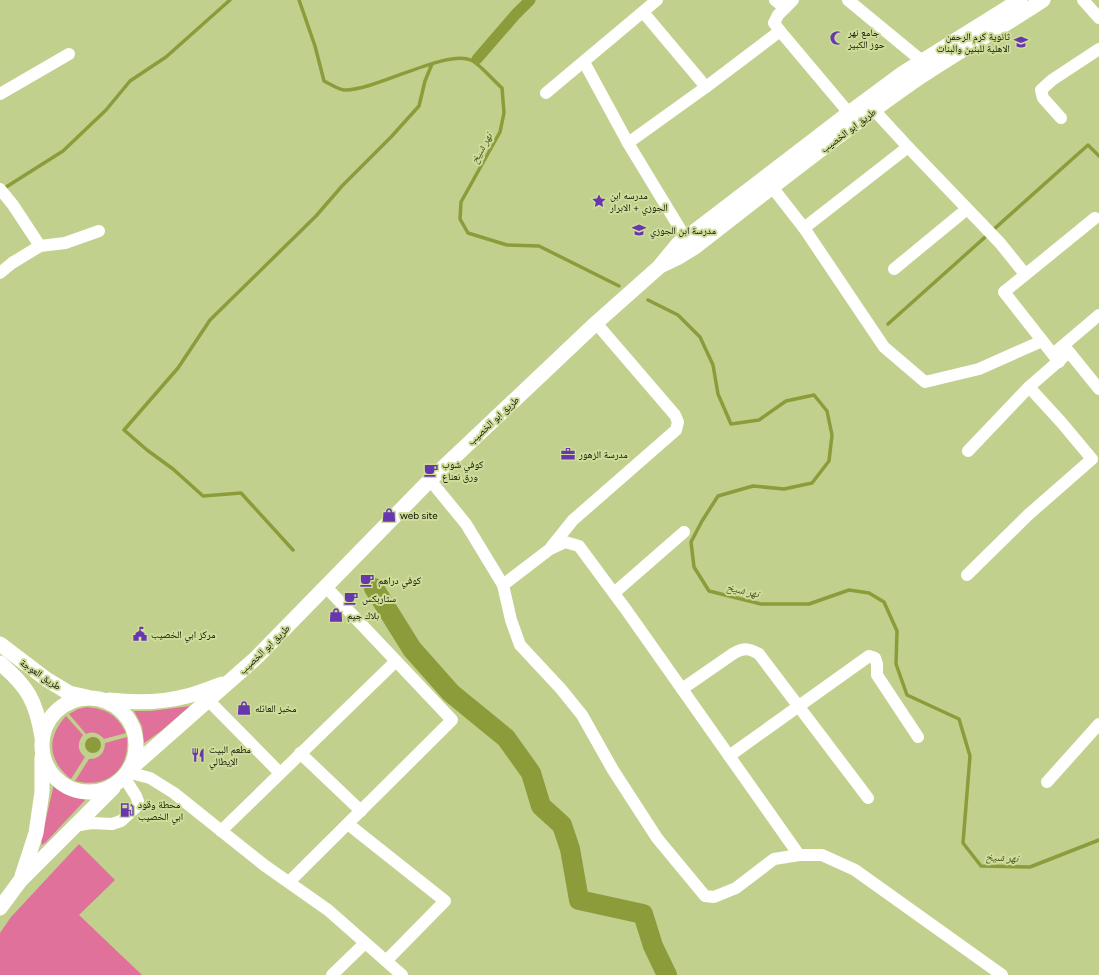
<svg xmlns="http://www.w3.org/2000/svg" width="1099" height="975" viewBox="0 0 1099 975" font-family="Figtree,'Noto Naskh Arabic',sans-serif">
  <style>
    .green { fill: #e0719b }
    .water { fill: #8c9c3a }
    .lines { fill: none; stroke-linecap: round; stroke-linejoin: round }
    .stream { stroke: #8c9c3a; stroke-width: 3.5 }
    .canal { stroke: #8c9c3a; stroke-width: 11 }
    .river { stroke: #8c9c3a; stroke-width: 20 }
    .minor { stroke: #fff; stroke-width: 12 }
    .major { stroke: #fff; stroke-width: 15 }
    .labels { text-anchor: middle; stroke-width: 4; stroke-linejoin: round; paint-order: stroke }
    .poi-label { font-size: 10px; fill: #0d1000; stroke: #cfdd9b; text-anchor: start }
    .street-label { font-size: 10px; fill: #0d1000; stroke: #cfdd9b }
    .water-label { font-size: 11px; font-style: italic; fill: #4d5523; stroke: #cfdd9b }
  </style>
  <rect width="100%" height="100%" fill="#c2d08e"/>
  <g class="green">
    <path d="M190,706l-29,25 -17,12 -2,-17 -8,-15h17z"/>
    <path d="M87,707c20,2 30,8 39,26l-22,6c-5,-6 -11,-8 -18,-5l-17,-20 9,-5z"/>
    <path d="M66,716l17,19c-6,8 -6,16 2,22l-14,22c-23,-18 -25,-41 -5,-63z"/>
    <path d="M127,737c3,33 -20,52 -52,44l14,-22c10,0 16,-6 16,-16z"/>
    <path d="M54,784c11,8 20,12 33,14l-41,44 -4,3 -1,-5z"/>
    <path d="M79,844l36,36 -36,35 63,60h-142v-42l11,-16z"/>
  </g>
  <circle class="water" cx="93" cy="745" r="8"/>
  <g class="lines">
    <g class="stream">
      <path d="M299,0l16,46 9,35c6,3 14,8 20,9 32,1 104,-43 129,-29 7,4 22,21 29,27l2,25 -4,19 -39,70 -1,17 8,14 39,12 32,1 80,40"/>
      <path d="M3,189l60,-38 43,-41 24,-29 36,-24 64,-57"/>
      <path d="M648,300l30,15 22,22 13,28 5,29 13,30 28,-4 27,-19 28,-6 13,16 5,24 -3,26 -17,22 -28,6 -31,-3 -35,10 -16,25 -11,21 3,25 15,24 52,13h48l40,-14 20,3 15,9 13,29 -1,33 11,31 52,24 11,37 -7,87 18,23 49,1 69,-27"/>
      <path d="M888,324l200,-179 11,11"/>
      <path d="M293,550l-52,-57 -38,3 -30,-27 -26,-19 -23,-20 54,-62 32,-48 106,-104 26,-30 49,-49 28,-31 6,-25 7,-17"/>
    </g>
    <path class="canal" d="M477,59l39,-45 14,-14"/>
    <path class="river" d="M374,588l38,61 39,44 55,45 25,35 10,33 21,19 8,24 9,51 64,14 10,32 14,29"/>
    <g class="minor">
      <path d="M775,0l10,8"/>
      <path d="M793,0l-15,15 -4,8 6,8 69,82"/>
      <path d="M848,0l74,61"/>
      <path d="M1083,0l16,18"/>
      <path d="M643,12l63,75"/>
      <path d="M584,62l44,81 57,94"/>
      <path d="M546,93l111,-93"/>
      <path d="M0,94l69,-40"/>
      <path d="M874,110l34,37 92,96 25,31"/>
      <path d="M1061,118l-18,-20 -2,-8 11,-10 47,-31"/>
      <path d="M628,143l78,-56 74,-56"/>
      <path d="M772,187l32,41 80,119 41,35 54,-13 63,-28"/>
      <path d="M0,189l13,16 27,41"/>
      <path d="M804,228l104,-81"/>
      <path d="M894,269l73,-60"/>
      <path d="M0,273l12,-10 28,-17 25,-3 34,-12"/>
      <path d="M1065,347l34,42"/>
      <path d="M1053,354l46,-39"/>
      <path d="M1059,362l-55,-70 91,-74"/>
      <path d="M968,451l61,-64 40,-35"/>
      <path d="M430,480l36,44 37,61 8,35 9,25 41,44 21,26 31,55 44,68 48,58 9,1 22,-9 38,-29 25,-4h23l33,15 147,105"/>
      <path d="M552,546l21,-26 103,-90 2,-8 -3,-7 -79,-92"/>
      <path d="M967,575l61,-60 64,-56 -31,-37 -32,-35"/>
      <path d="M503,585l47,-36 15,-7 14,4 48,65 172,244"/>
      <path d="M614,593l70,-61"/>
      <path d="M682,689l52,-36c10,-5 15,-5 25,1l109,144"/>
      <path d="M209,701l71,72"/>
      <path d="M300,753l61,58"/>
      <path d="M729,756l140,-100 6,2 2,6v11l41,62"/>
      <path d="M127,772l23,6 24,15 90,72 64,45 74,65"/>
      <path d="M1047,782l52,-58"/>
      <path d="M348,824l97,77 -59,60"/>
      <path d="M74,826l17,-3 21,1 9,-3 16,-15 1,-5 -2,-5 -12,-19"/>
      <path d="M221,831l175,-170"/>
      <path d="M289,882l163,-162 -126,-133"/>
      <path d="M332,975l33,-32"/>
    </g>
    <g class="major">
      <path d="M660,266l17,-8 18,-11c70,-54 139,-110 212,-161 44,-31 91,-56 136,-86"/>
      <path d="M0,644l46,35 23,14 18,4"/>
      <path d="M0,663c28,24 36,38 42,74"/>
      <circle cx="89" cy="745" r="47"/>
      <path d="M109,700c26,3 52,3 78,-4 12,-3 24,-8 35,-12"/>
      <path d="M129,770l128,-113 173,-177 166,-157 63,-56 19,-23 171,-131 54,-40 117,-73"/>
      <path d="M22,876l14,-43 6,-41v-35"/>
      <path d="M0,908l20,-27 93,-93"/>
    </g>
  </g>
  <defs>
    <symbol id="mosque-bare" viewBox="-9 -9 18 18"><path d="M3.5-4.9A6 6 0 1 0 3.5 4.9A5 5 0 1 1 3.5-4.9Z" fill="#6837ae" stroke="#cfdd9b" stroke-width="2.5" paint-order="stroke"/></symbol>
    <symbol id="school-bare" viewBox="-9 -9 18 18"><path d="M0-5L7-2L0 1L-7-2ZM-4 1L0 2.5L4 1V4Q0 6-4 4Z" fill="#6837ae" stroke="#cfdd9b" stroke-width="2.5" paint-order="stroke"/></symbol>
    <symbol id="sight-bare" viewBox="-9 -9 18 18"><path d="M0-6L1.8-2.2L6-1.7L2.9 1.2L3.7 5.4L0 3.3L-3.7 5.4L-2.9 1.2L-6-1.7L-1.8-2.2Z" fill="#6837ae" stroke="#cfdd9b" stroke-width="2.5" paint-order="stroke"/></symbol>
    <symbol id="office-bare" viewBox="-9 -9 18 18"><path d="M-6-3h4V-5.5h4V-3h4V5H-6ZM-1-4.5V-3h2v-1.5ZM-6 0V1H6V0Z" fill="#6837ae" stroke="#cfdd9b" stroke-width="2.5" paint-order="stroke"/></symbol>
    <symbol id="cafe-bare" viewBox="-9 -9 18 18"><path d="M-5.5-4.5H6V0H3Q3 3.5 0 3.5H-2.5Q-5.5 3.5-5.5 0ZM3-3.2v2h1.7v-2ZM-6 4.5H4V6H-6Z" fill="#6837ae" stroke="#cfdd9b" stroke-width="2.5" paint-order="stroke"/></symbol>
    <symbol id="shop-bare" viewBox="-9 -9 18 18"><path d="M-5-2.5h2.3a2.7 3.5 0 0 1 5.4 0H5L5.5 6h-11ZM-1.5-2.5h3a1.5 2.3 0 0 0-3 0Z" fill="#6837ae" stroke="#cfdd9b" stroke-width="2.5" paint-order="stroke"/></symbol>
    <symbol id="civic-bare" viewBox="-9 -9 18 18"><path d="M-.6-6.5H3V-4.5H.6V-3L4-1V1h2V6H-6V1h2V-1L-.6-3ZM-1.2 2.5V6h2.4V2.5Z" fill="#6837ae" stroke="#cfdd9b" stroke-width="2.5" paint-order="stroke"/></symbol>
    <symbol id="restaurant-bare" viewBox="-9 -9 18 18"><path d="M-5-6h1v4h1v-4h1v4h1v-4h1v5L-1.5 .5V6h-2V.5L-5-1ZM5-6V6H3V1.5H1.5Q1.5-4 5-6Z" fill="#6837ae" stroke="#cfdd9b" stroke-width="2.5" paint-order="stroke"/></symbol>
    <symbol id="fuel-bare" viewBox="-9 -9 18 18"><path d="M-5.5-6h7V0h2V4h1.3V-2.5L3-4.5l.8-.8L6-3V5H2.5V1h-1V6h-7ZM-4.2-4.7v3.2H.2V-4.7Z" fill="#6837ae" stroke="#cfdd9b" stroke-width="2.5" paint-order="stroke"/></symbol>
  </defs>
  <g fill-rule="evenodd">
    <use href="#mosque-bare" x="827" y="28" width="20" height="20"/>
    <use href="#school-bare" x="1011" y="32" width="20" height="20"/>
    <use href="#sight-bare" x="589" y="191" width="20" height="20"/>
    <use href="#school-bare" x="629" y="220" width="20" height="20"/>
    <use href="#office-bare" x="558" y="444" width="20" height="20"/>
    <use href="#cafe-bare" x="421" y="460" width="20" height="20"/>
    <use href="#shop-bare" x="379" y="505" width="20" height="20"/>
    <use href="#cafe-bare" x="357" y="570" width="20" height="20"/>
    <use href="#cafe-bare" x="341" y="588" width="20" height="20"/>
    <use href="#shop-bare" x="326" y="605" width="20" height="20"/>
    <use href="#civic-bare" x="130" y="624" width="20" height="20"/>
    <use href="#shop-bare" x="234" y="698" width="20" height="20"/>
    <use href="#restaurant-bare" x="188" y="745" width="20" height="20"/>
    <use href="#fuel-bare" x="117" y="800" width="20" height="20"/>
  </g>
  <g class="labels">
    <g class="poi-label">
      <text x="848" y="36">جامع نهر<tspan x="848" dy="12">حوز الكبير</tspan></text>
      <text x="1010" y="40" text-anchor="end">ثانوية كرم الرحمن<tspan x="1010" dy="12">الاهلية للبنين والبنات</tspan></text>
      <text x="610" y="199">مدرسه ابن<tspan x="610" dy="12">الجوزي + الابرار</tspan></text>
      <text x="650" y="234">مدرسة ابن الجوزي</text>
      <text x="579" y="458">مدرسة الزهور</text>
      <text x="442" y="468">كوفي شوب<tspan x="442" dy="12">ورق نعناع</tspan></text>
      <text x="400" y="519">web site</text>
      <text x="378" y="584">كوفي دراهم</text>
      <text x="362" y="602">ستاربكس</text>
      <text x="347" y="619">بلاك جيم</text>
      <text x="151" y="638">مركز ابي الخصيب</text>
      <text x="255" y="712">مخبز العائله</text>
      <text x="209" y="753">مطعم البيت<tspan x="209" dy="12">الإيطالي</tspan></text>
      <text x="138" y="808">محطة وقود<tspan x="138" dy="12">ابي الخصيب</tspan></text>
    </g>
    <g class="street-label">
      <text transform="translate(848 130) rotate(-37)" y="4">طريق ابو الخصيب</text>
      <text transform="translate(493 420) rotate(-43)" y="4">طريق ابو الخصيب</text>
      <text transform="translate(264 649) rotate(-44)" y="4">طريق ابو الخصيب</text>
      <text transform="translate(41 674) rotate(34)" y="4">طريق العوجة</text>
    </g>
    <g class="water-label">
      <text transform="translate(481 148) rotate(-61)" y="4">نهر شيخ</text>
      <text transform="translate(743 590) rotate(13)" y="4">نهر شيخ</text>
      <text transform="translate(1002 857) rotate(3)" y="4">نهر شيخ</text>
    </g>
  </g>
</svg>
